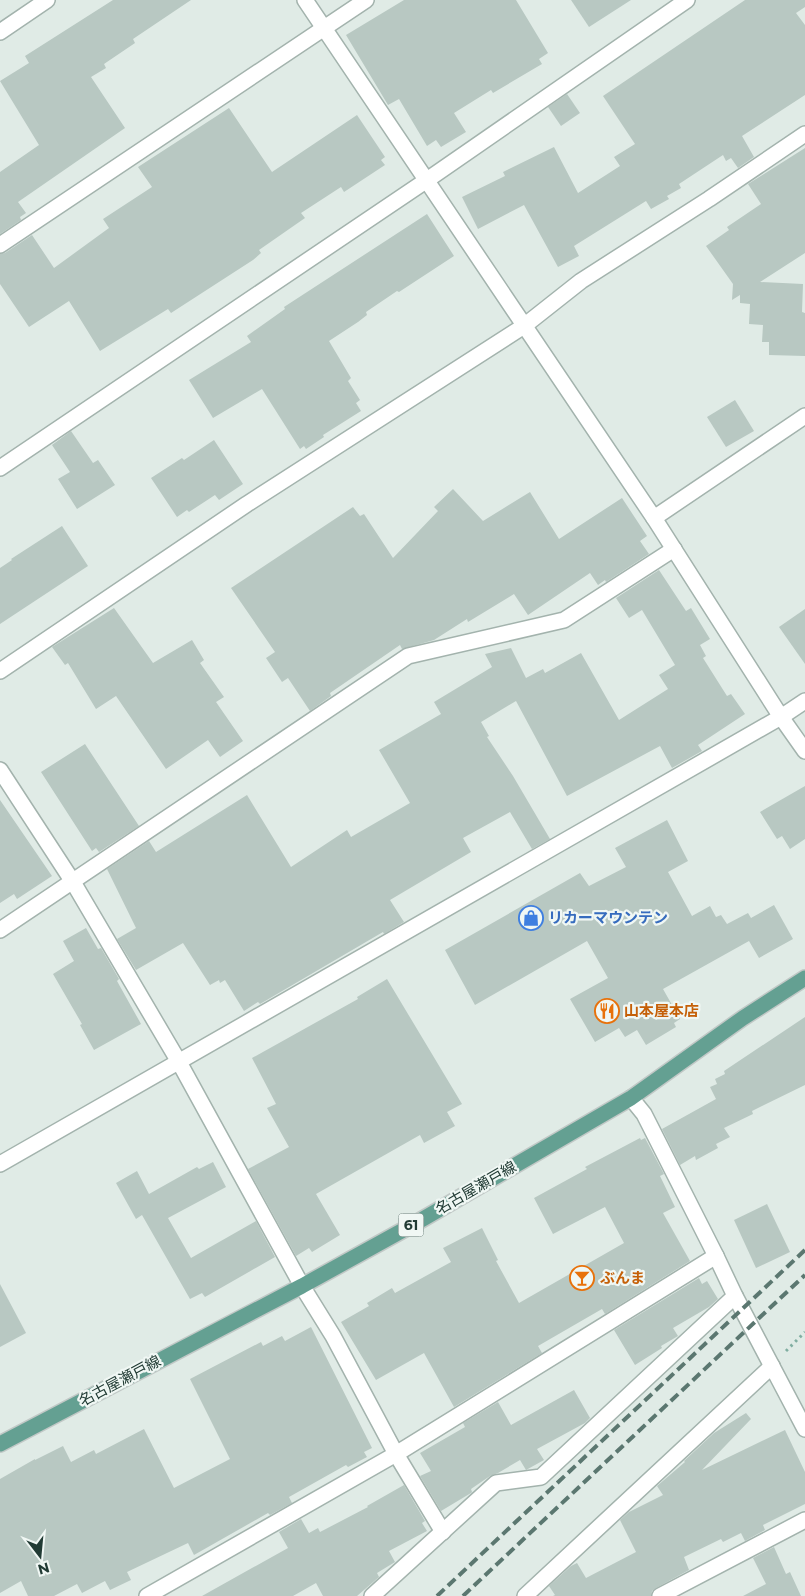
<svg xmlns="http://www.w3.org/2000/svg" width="805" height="1596" viewBox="0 0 805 1596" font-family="Montserrat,'Noto Sans JP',sans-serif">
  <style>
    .building { fill: #b8c8c2 }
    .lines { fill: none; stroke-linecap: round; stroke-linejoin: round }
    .minor-casing { stroke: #a3b3ad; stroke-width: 18 }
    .primary-casing { stroke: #c1c8c6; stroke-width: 18 }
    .path { stroke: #80aea1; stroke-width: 3; stroke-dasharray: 2.5 4; stroke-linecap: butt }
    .minor { stroke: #fff; stroke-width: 15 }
    .primary { stroke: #64a092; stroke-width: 15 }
    .rail { stroke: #5b7770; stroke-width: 4; stroke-dasharray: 10 5; stroke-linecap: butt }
    .labels { text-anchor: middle; stroke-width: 4.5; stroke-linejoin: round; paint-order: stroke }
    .shield { fill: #f0f7f4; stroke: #5f736e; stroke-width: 1 }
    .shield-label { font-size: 14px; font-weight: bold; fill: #213b34 }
    .shop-label { font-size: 15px; font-weight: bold; fill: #366cbe; stroke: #f0f7f4; text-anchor: start }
    .food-label { font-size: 15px; font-weight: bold; fill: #c56008; stroke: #f0f7f4; text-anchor: start }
    .street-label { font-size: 15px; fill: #213b34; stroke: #f0f7f4 }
  </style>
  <rect width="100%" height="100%" fill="#e0ebe6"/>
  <g class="building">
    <path d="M113,0h78l-58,39 2,4 -31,21 2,4 -15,9 34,51 -107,74 8,11 -6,4 1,3 -21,14v-62l39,-27 -39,-64 29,-18 -4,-7z"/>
    <path d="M404,0h112l32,53 -9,6 3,5 -49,29 -2,-3 -37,23 12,19 -25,15 -5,-7 -9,6 -28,-47 -11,6 -42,-70z"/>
    <path d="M571,0h60l-42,27z"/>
    <path d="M745,0h60v7l-9,6 9,12v70l-63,41 12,21 -16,11 -7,-10 -5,3 -3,-6 -44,29 2,4 -14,8 2,3 -18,10 -5,-8 -72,45 5,10 -21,11 -34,-62 -46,24 -16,-32 43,-21 -2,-4 51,-25 24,46 42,-27 -6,-9 21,-13 -32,-48z"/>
    <path d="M567,94l13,19 -19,13 -13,-19z"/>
    <path d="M229,108l43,64 85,-57 28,42 -4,3 4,5 -41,27 -3,-5 -40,26 4,5 -46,32 2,3 -8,7 -82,53 -3,-4 -68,42 -31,-50 -40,26 -29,-43v-30l5,-1 27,-18 22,33 55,-40 -6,-9 49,-32 -14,-20z"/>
    <path d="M805,148v105l-45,29 43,2 -1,28 3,1v43l-36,-1v-13h-7l1,-17 -14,-1 1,-20 -10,-1v-8l-8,5 1,-16 -27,-38 23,-16 -2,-3 34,-23 -13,-20z"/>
    <path d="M427,214l27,42 -55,36 -2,-1 -31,21 1,3 -9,7 -29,19 22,37 -3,3 12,19 -4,3 5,8 -38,24 1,2 -18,12 -2,-3 -4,3 -38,-60 -49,29 -24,-38 62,-38 -4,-6 38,-27 -1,-2z"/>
    <path d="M735,400l19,31 -28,16 -19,-30z"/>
    <path d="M71,431l22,32 5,-3 17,25 -38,24 -19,-30 12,-7 -18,-27z"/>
    <path d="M214,440l29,44 -24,16 -4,-5 -26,17 -2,-2 -10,7 -26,-39 31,-20 2,2z"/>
    <path d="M453,489l30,32 47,-29 29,47 63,-41 25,38 -7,5 9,13 -43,28 -1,-2 -7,5 -8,-12 -62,42 -14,-21 -46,28 -1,-3 -33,21 -32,9 -2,-4 -70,48 1,3 -21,15 -22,-33 -6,4 -16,-24 9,-6 -44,-64 122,-81 7,9 4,-2 29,44 45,-47 -4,-4z"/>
    <path d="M62,526l26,40 -88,58v-56l12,-8 -1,-1z"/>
    <path d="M659,570l27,41 5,-3 19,31 -10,6 6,11 -3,2 24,38 4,-2 14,20 -47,31 4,6 -30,17 -12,-22 -93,50 -51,-95 -35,21 8,14 -2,1 26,39 37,63 -18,10 -22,-37 -47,26 8,14 -81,48 14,22 -20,12 -1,-2 -123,72 -2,-2 -14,9 -19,-31 -5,3 -1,-3 -9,5 -27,-42 -47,27 -19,-31 19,-11 -29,-59 42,-28 7,11 91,-57 44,72 56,-37 4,7 59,-34 -31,-53 62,-36 -7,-12 58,-35 -7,-13 26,-6 15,30 17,-9 2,4 36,-20 38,67 49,-31 -9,-14 16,-10 -33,-55 -13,8 -13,-20z"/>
    <path d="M114,608l39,55 39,-23 12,20 -4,3 24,34 -8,5 27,39 -23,16 -12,-17 -42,29 -50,-73 -20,13 -28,-46 -3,2 -13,-18z"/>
    <path d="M805,609v55l-26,-37z"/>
    <path d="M85,744l54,82 -40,26 -3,-4 -4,3 -51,-79z"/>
    <path d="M805,786v53l-15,10 -8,-13 -5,3 -17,-27z"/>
    <path d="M0,800l52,76 -35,23 -3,-5 -14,9z"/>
    <path d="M667,820l21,41 -20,11 24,44 18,-10 6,11 5,-2 6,9 21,-11 3,5 23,-13 19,34 -34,19 -10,-17 -86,48 17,30 -6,4 2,4 -30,18 -9,-15 -12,7 -6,-9 -24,14 -25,-43 38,-21 -21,-37 -112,64 -30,-55 135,-77 9,13 37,-19 -11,-19z"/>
    <path d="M86,928l12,21 3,-1 18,31 -2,2 24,43 -47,26 -14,-25 2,-1 -29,-50 21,-13 -11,-20z"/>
    <path d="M387,979l75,125 -15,8 8,14 -31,17 -4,-8 -104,59 24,41 -28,17 -3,-4 -13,8 -48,-87 41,-22 -22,-39 9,-4 -24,-46 106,-59 -1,-2z"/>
    <path d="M805,1017v68l-53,26 1,3 -29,14 6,9 -14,7 2,4 -22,12 -1,-4 -15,9 -18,-36 54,-30 -6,-12 7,-3 -2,-5 10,-5 -1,-3z"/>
    <path d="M640,1138l1,2 4,-2 19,36 -4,2 15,31 -12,6 27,48 -85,53 -3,-5 -64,37 4,7 -88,54 -30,-54 -48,27 -35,-58 28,-16 -2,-3 25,-15 3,5 56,-31 -8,-14 39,-20 16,32 -2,1 23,42 105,-60 -19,-36 -52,27 -19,-36 53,-29 -2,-2z"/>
    <path d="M213,1162l13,25 -58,31 23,40 65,-37 19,36 -70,40 -3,-4 -12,6 -48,-84 -6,4 -20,-36 21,-12 12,23 48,-27 2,2z"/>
    <path d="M767,1204l23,48 -34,16 -22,-48z"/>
    <path d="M699,1278l3,6 5,-3 11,18 -9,8 -36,21 5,8 -17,10 1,2 -27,17 -21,-35z"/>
    <path d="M0,1284l26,49 -26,14z"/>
    <path d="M311,1327l61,121 -8,4 3,5 -19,10 -2,-2 -57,32 3,6 -22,12 -2,-2 -74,42 -6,-12 -61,29 4,8 -21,10 -5,-9 -23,12 -5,-9 -23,12h-26l-7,-15 -21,12v-114l35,-20v1l28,-14 8,16 23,-12 2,4 48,-25 30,59 56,-29 -40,-80 71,-37 2,4 19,-10 3,5z"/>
    <path d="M574,1390l16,28 -5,5 -48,26 7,11 -18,10 -6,-10 -22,13 -8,3 -19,13 1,3 -1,1 -30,18 -21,-35 11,-5 -11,-18 45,-26 -2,-4 35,-21 13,23z"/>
    <path d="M746,1413l5,6 -49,51 83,-40 20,42v32l-42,21 2,5 -20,11 -4,-8 -18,9 -2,-3 -37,18 5,13 -33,18 -4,3 -1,5h-98l2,-1 -6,-9 22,-20 6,-3 9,15 50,-26 -16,-32 9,-8 34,-17 -6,-9 28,-24 -1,-1 30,-28z"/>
    <path d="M404,1485l21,36 -3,2 5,8 -38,20 6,11 -18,11 2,4 -22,19h-34l-7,-13 -23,13h-91l86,-48 -9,-16 22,-13 8,14 9,-5 2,4 48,-25 -1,-1z"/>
    <path d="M774,1547l12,27 4,-2 11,24h-58l23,-12 -13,-26z"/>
  </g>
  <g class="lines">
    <defs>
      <g id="minor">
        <path d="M305,0l349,518 127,199 24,34"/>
        <path d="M0,32l47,-32"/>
        <path d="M0,245l366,-245"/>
        <path d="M0,468l427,-288 260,-180"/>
        <path d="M654,518l151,-102"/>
        <path d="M0,671l247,-167 277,-178 57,-45 128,-82 96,-65"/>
        <path d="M0,770l73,112 106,180 123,224 31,50 63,118 47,78"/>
        <path d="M0,930l408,-274 156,-36 110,-71"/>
        <path d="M631,1098l13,16 72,142 19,40 70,133"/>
        <path d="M0,1164l781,-447 24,-16"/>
        <path d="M147,1596l249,-142 320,-198"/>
        <path d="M372,1596l124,-113 45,-6 194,-181"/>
        <path d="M525,1596l247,-230"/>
        <path d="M660,1596l145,-76"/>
      </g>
      <path id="primary" d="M0,1444l302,-158 114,-63 215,-125 112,-80 62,-40"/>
    </defs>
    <use href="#minor" class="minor-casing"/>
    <use href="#primary" class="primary-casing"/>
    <path class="path" d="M786,1351l19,-19"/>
    <use href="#minor" class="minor"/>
    <use href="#primary" class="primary"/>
    <g class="rail">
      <path d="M437,1596l368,-346"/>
      <path d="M463,1596l342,-321"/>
    </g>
  </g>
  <defs>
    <symbol id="shop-ring" viewBox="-11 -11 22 22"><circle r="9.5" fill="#f0f7f4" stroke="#3f7fe0" stroke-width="1.5"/><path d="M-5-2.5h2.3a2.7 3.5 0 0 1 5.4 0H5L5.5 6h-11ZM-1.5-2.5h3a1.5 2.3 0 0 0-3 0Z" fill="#3f7fe0"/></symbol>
    <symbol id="restaurant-ring" viewBox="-11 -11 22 22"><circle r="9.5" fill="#f0f7f4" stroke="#e8710a" stroke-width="1.5"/><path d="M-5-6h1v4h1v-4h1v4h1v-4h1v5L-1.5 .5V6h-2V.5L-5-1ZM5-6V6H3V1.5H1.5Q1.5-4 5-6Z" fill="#e8710a"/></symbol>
    <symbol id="bar-ring" viewBox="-11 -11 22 22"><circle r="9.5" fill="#f0f7f4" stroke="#e8710a" stroke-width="1.5"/><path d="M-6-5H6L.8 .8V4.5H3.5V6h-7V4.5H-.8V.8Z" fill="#e8710a"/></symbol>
  </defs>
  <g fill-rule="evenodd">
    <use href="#shop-ring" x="517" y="904" width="28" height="28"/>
    <use href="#restaurant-ring" x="593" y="997" width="28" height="28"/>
    <use href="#bar-ring" x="568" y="1264" width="28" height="28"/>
  </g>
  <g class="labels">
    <rect class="shield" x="398.5" y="1213.5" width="25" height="23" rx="4"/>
    <g class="shield-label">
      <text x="411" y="1230">61</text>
    </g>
    <g class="shop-label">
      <text x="548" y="923">リカーマウンテン</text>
    </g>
    <g class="food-label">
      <text x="624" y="1016">山本屋本店</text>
      <text x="600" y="1283">ぶんま</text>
    </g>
    <g class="street-label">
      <text transform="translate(476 1188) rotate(-30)" y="5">名古屋瀬戸線</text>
      <text transform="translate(120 1381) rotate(-28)" y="5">名古屋瀬戸線</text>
    </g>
  </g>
  <g transform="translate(40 1556) rotate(164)" stroke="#f0f7f4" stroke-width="4" paint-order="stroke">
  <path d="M0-4L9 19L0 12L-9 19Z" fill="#213b34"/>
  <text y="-8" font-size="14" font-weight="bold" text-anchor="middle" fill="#213b34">N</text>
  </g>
</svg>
